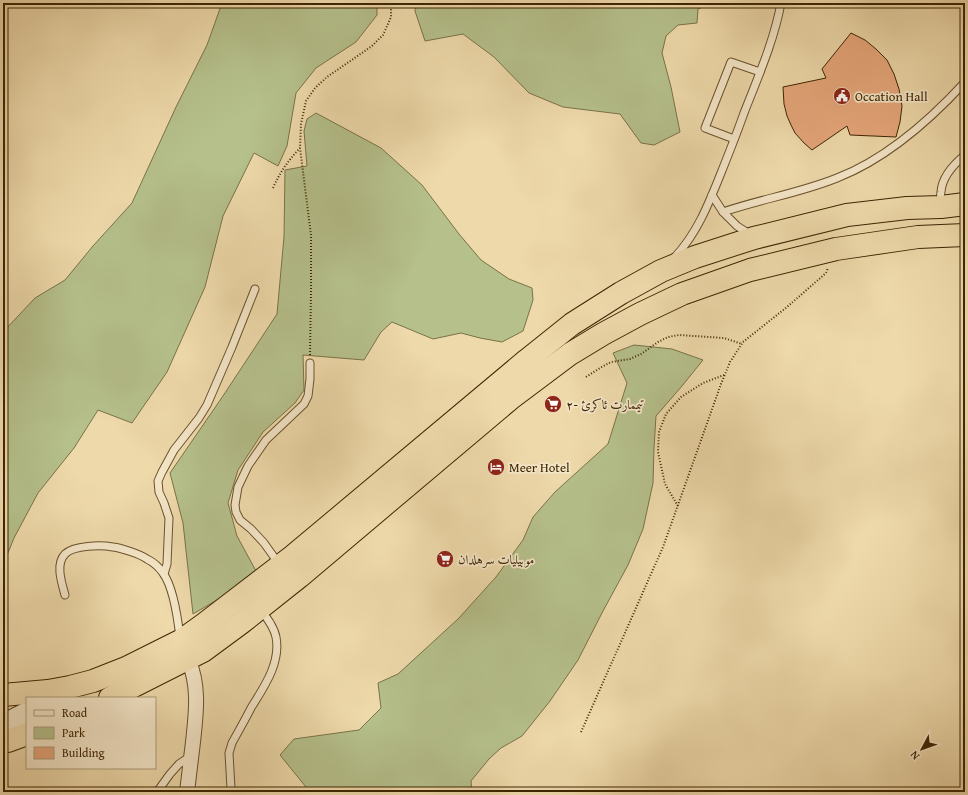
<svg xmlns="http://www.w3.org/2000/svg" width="968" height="795" viewBox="0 0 968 795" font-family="'Gentium Book Plus',Amiri,serif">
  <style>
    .green { fill: #b5c08b; stroke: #7a7247 }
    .building { fill: #e6a77b; stroke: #3e2503 }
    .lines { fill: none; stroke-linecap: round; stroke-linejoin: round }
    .lane-casing { stroke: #6a522d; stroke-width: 9 }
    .street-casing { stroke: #6a522d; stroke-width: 16 }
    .secondary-casing { stroke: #3e2503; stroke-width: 23 }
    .highway-casing { stroke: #3e2503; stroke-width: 24 }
    .path { stroke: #3e2503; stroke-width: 2; stroke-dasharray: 1 2; stroke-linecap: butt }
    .lane { stroke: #f4e6c8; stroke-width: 7 }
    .street { stroke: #f4e6c8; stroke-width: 14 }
    .secondary { stroke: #f4e6c8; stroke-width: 21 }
    .highway { stroke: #eed9aa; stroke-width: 22 }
    .labels { text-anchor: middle; stroke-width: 3.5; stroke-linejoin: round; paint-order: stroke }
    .poi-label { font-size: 13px; fill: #3e2503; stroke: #f4e6c8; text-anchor: start }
  </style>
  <rect width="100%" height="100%" fill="#eed9aa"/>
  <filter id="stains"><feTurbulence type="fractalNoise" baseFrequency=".005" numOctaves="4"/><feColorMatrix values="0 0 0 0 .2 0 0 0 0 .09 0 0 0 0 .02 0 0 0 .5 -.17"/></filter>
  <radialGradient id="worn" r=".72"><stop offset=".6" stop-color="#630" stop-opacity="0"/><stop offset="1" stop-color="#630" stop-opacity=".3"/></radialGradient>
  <g class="green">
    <path d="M222,3h155v12l-21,27 -40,26 -20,25 -9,53 -9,20 -24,-13 -31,63 -18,71 -38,85 -35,51 -34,-13 -24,38 -36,45 -24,45 -11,27v-233l32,-34 30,-18 28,-34 39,-43 44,-96 31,-62z"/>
    <path d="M416,3h293v1l-11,5 -1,14 -19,2 -12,11 -4,17 9,34 9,45 -26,13 -13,-2 -21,-29 -57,-7 -34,-14 -35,-36 -31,-23 -38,7 -10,-30z"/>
    <path d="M3,53c2,10 6,29 0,38z"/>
    <path d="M316,113l65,35 41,37 37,49 22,26 28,19 23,9 1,12 -10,31 -21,11 -22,-4 -19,-5 -28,6 -41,-17 -11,10 -17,28 -61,-5 1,35 -9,13 -32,29 -25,38 -10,33 9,33 19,35 -27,22 -36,21 -10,-91 -13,-50 53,-77 54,-82 7,-77 1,-67 22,-4 -3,-35 3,-12z"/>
    <path d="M634,345l38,4 31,11 -21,26 -26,30 -2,32 -1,35 -10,46 -15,36 -25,46 -25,49 -28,41 -28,35 -21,12 -12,11 -18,22 1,11h-162l-30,-37 14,-16 65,-9 22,-22 -3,-25 20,-9 60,-55 38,-42 27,-37 10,-23 22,-25 53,-48 19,-61 -14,-30z"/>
  </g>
  <path class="building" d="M851,33l14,7 11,9 11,11 7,14 5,15 3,17 -2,16 -4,15 -46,-2 -3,-9 -35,24 -8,-7 -9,-10 -4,-8 -4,-9 -3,-12 -1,-17 43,-9 -4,-9z"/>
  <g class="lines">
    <defs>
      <g id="lane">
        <path d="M734,139l-29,-11 26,-66 29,10"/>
        <path d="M712,195l11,17 14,14 14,9"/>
        <path d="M941,205c0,-5 -1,-9 0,-13 1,-15 13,-28 24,-37"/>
        <path d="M723,212c38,-13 77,-19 114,-34 49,-19 93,-58 128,-96"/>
        <path d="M674,258c23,-24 35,-55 47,-85 8,-20 16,-40 23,-60 14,-36 30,-72 37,-110"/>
        <path d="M279,564l-15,-21 -13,-14 -11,-9 -4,-8 -1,-7 3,-18 10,-21 18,-26 38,-36 4,-8 2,-17v-16"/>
        <path d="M164,574l3,-10 2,-46 -5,-15 -5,-11 -1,-11 4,-9 12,-22 25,-32 8,-13 25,-58 23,-58"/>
        <path d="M65,595c-3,-11 -10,-31 0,-41 9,-9 36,-9 48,-7 8,1 27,7 34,12 6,3 12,8 16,14 11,15 15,47 17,65"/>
        <path d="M231,788l-2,-35 3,-10c6,-11 13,-23 19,-35 13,-21 30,-45 25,-71 -2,-10 -9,-19 -15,-27"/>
        <path d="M157,792l13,-18 9,-10 12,-8"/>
      </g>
      <path id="street" d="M187,792c2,-17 4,-33 6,-50 3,-28 7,-56 -5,-83"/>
      <path id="secondary" d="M3,725l24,-12"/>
      <g id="highway">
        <path d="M3,695l45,-4 22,-4 23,-6 33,-13 56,-28 21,-15 90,-69 234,-196 45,-36 49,-31 40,-22 34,-14 59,-19 93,-23 60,-7 34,-1 24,-3"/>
        <path d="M110,698l93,-47 38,-28 58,-46 211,-178 60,-45 33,-20 37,-20 42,-20 68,-24 86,-21 82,-12 47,-2"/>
        <path d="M3,740l5,1 19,-7"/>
      </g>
    </defs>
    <use href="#lane" class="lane-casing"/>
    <use href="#street" class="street-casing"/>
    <use href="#secondary" class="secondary-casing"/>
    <use href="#highway" class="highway-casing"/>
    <g class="path">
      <path d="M273,188c7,-16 15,-27 27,-40"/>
      <path d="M310,355l1,-64v-56l-11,-87 1,-24 5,-23 9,-13 12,-11 45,-31 11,-11 8,-18v-14"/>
      <path d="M586,377l14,-9 11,-6 19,-3 11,-5 17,-12 10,-5 11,-2 45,3 18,6"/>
      <path d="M678,506l-13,-22 -7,-32 1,-20 7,-18 15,-17 22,-14 21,-8"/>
      <path d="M581,732l82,-185 58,-163 9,-22 13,-20 44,-35 39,-34 2,-5"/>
    </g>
    <use href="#lane" class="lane"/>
    <use href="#street" class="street"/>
    <use href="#secondary" class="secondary"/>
    <use href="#highway" class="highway"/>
  </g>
  <defs>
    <symbol id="civic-disc" viewBox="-11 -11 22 22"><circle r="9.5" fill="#8f2418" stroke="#f4e6c8"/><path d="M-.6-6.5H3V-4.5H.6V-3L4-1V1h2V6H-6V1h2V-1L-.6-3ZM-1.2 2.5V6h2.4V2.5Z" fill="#fff"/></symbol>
    <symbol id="supermarket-disc" viewBox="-11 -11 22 22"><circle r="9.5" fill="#8f2418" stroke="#f4e6c8"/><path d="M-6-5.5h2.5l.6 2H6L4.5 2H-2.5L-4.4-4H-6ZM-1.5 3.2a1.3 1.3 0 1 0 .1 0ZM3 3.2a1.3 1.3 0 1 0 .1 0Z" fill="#fff"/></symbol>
    <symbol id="hotel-disc" viewBox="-11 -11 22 22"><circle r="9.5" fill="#8f2418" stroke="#f4e6c8"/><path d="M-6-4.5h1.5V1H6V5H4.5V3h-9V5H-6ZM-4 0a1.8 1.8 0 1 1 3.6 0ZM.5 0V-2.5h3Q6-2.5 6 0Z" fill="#fff"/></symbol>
  </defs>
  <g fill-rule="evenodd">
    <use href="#civic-disc" x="832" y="86" width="20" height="20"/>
    <use href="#supermarket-disc" x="543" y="394" width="20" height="20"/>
    <use href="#hotel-disc" x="486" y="457" width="20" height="20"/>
    <use href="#supermarket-disc" x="435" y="549" width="20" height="20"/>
  </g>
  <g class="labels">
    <g class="poi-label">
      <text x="855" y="101">Occation Hall</text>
      <text x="566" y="409">تيممارت ئاكرئ -٢</text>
      <text x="509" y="472">Meer Hotel</text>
      <text x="458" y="564">موبيليات سرهلدان</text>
    </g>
  </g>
  <rect width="968" height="795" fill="none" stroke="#eed9aa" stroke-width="16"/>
  <rect x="4" y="4" width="960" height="787" fill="none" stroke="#3e2503" stroke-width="2"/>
  <rect x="8" y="8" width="952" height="779" fill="none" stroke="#3e2503"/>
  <rect x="26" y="697" width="130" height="72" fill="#f4e6c8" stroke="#ab9979"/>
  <rect x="34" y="710" width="20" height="6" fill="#f4e6c8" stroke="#ab9979"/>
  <text x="62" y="717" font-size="12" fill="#3e2503">Road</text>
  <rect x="34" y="727" width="20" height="12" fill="#b5c08b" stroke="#ab9979"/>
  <text x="62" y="737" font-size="12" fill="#3e2503">Park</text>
  <rect x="34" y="747" width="20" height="12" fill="#e6a77b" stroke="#ab9979"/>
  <text x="62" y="757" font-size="12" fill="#3e2503">Building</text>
  <g transform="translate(922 749) rotate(229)" stroke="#f4e6c8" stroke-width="3" paint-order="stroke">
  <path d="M0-3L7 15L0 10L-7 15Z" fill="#3e2503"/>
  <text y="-6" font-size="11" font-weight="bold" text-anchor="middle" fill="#3e2503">N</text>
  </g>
  <rect width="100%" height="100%" filter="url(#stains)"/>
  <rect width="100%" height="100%" fill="url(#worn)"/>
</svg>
